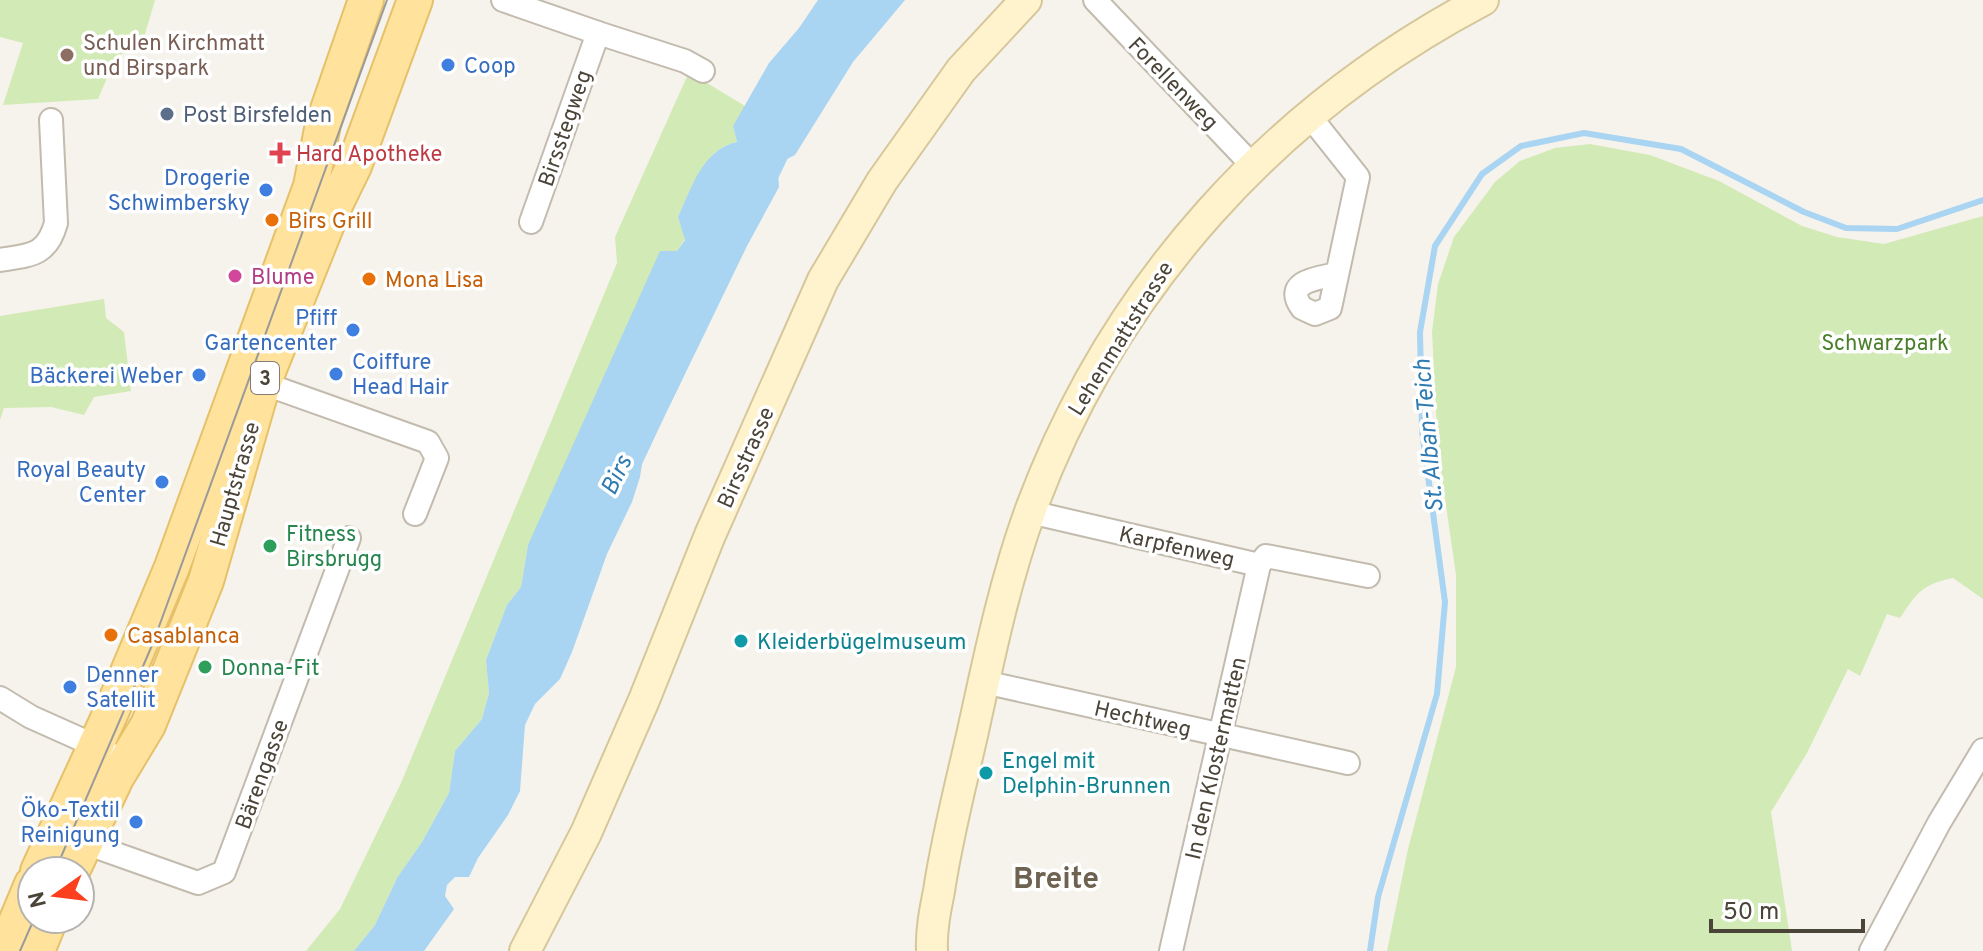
<svg xmlns="http://www.w3.org/2000/svg" width="1983" height="951" viewBox="0 0 1983 951" font-family="Overpass,sans-serif">
  <style>
    .green { fill: #d2eab5 }
    .water { fill: #a9d4f2 }
    .lines { fill: none; stroke-linecap: round; stroke-linejoin: round }
    .stream { stroke: #a9d4f2; stroke-width: 6 }
    .river { stroke: #a9d4f2; stroke-width: 36 }
    .street-casing { stroke: #c2bbae; stroke-width: 26 }
    .secondary-casing { stroke: #d6c79b; stroke-width: 34 }
    .primary-casing { stroke: #e6c16a; stroke-width: 38 }
    .street { stroke: #fff; stroke-width: 22 }
    .secondary { stroke: #fff3cd; stroke-width: 30 }
    .primary { stroke: #ffe39c; stroke-width: 34 }
    .tram { stroke: #9a9a9a; stroke-width: 2 }
    .education-dot { fill: #8d6e63; stroke: #fff; stroke-width: 3 }
    .shop-dot { fill: #3f7fe0; stroke: #fff; stroke-width: 3 }
    .service-dot { fill: #5c6f8a; stroke: #fff; stroke-width: 3 }
    .health-dot { fill: #e0444e; stroke: #fff; stroke-width: 3 }
    .food-dot { fill: #e8710a; stroke: #fff; stroke-width: 3 }
    .hotel-dot { fill: #d1479c; stroke: #fff; stroke-width: 3 }
    .leisure-dot { fill: #2e9e5b; stroke: #fff; stroke-width: 3 }
    .culture-dot { fill: #0f9aa8; stroke: #fff; stroke-width: 3 }
    .labels { text-anchor: middle; stroke-width: 7; stroke-linejoin: round; paint-order: stroke }
    .shield { fill: #fff; stroke: #817c74; stroke-width: 2 }
    .shield-label { font-size: 20px; font-weight: bold; fill: #4b4439 }
    .education-label { font-size: 22px; fill: #785e54; stroke: #fff; text-anchor: start }
    .shop-label { font-size: 22px; fill: #366cbe; stroke: #fff; text-anchor: end }
    .street-label { font-size: 22px; fill: #4b4439; stroke: #fff }
    .service-label { font-size: 22px; fill: #4e5e75; stroke: #fff; text-anchor: start }
    .health-label { font-size: 22px; fill: #be3a42; stroke: #fff; text-anchor: start }
    .food-label { font-size: 22px; fill: #c56008; stroke: #fff; text-anchor: start }
    .hotel-label { font-size: 22px; fill: #b23c85; stroke: #fff; text-anchor: start }
    .park-label { font-size: 22px; fill: #4a7f2a; stroke: #fff }
    .leisure-label { font-size: 22px; fill: #27864d; stroke: #fff; text-anchor: start }
    .culture-label { font-size: 22px; fill: #0d838f; stroke: #fff; text-anchor: start }
    .water-label { font-size: 24px; font-style: italic; fill: #2e7ab2; stroke: #fff }
    .district-label { font-size: 30px; font-weight: bold; fill: #6e6250; stroke: #fff }
  </style>
  <rect width="100%" height="100%" fill="#f6f3ec"/>
  <g class="green">
    <path d="M0,0h155l-15,51 -23,4 -19,44 -95,6 20,-62 -23,-6z"/>
    <path d="M689,72l56,34 -12,20 4,16c-34,7 -45,46 -59,75l7,22 -8,12 -149,294 -7,42 -14,18 -21,55 3,33 -7,26 -27,32 -6,42 -27,49 -25,36 -22,47 -21,26h-48l34,-42 61,-126 216,-520 -2,-26z"/>
    <path d="M1590,144l60,11 69,26 83,45 35,11 47,7 99,-28v383l-30,-21c-31,6 -36,15 -53,40l-13,-4 -27,62 -12,-7 -41,84 -36,59 21,139h-405l21,-102 48,-182v-92l-18,-125 -6,-118 6,-48 16,-47 41,-55 25,-21 35,-13z"/>
    <path d="M104,299l2,19 18,14 7,59 -37,6 -10,18 -33,-8 -47,1 -4,12v-104z"/>
  </g>
  <path class="water" d="M818,0h87l-52,62 -58,93 -8,4 -25,-10 -3,10 19,14 1,14 -32,59 -77,159 -13,20 -24,-13 -9,8 22,17 -6,40 -8,25 -25,52 -35,98 -12,27 -25,25 -10,21 -5,66 -12,24 -30,43 -9,19h-14l-8,8 -2,11 9,13 -30,42h-70l21,-26 22,-47 25,-36 27,-49 6,-42 27,-32 7,-26 -3,-33 21,-55 14,-18 7,-42 132,-294h17l8,-11 -7,-23c14,-30 24,-67 59,-75l-4,-16 36,-63 30,-35z"/>
  <g class="lines">
    <path class="stream" d="M1370,951l8,-54 59,-203 8,-92 -23,-171 -2,-99 15,-86 47,-72 39,-28 63,-13 97,16 123,63 42,16 51,1 86,-29"/>
    <g class="river">
      <path d="M744,208l47,-98"/>
      <path d="M617,475l48,-102"/>
    </g>
    <defs>
      <g id="street">
        <path d="M503,0l95,33 -67,189"/>
        <path d="M1095,0l158,166"/>
        <path d="M598,33l87,28 18,10"/>
        <path d="M1308,114l50,63 -28,131 -15,6 -13,-6c-20,-27 17,-30 35,-34"/>
        <path d="M0,260c30,-5 47,-4 56,-37l-5,-103"/>
        <path d="M251,379l177,63 9,16 -22,56"/>
        <path d="M1030,512l229,53"/>
        <path d="M984,682l364,81"/>
        <path d="M0,698l31,19 76,34"/>
        <path d="M85,843l113,40 26,-11 125,-334"/>
        <path d="M1171,951l88,-386 7,-9 102,20"/>
        <path d="M1871,951l68,-128 44,-73"/>
      </g>
      <g id="secondary">
        <path d="M525,951l61,-118 58,-133 66,-165 113,-255 59,-99 79,-111 65,-70"/>
        <path d="M932,951c-1,-20 3,-40 7,-60 8,-54 22,-107 34,-160 16,-74 32,-151 58,-222 83,-223 243,-399 452,-509"/>
      </g>
      <g id="primary">
        <path d="M38,871l74,-161 60,-143 139,-381 12,-62 43,-124"/>
        <path d="M72,871l44,-93 32,-53 58,-144 57,-197 70,-175 21,-43 61,-166"/>
        <path d="M4,951l28,-67"/>
        <path d="M37,951l13,-32"/>
      </g>
    </defs>
    <use href="#street" class="street-casing"/>
    <use href="#secondary" class="secondary-casing"/>
    <use href="#primary" class="primary-casing"/>
    <use href="#street" class="street"/>
    <use href="#secondary" class="secondary"/>
    <use href="#primary" class="primary"/>
    <g class="tram">
      <path d="M55,871l98,-228 234,-643"/>
      <path d="M20,951l14,-32"/>
    </g>
  </g>
  <circle class="education-dot" cx="67" cy="55" r="8"/>
  <g class="shop-dot">
    <circle cx="448" cy="65" r="8"/>
    <circle cx="266" cy="190" r="8"/>
    <circle cx="353" cy="330" r="8"/>
    <circle cx="336" cy="374" r="8"/>
    <circle cx="199" cy="375" r="8"/>
    <circle cx="162" cy="482" r="8"/>
    <circle cx="70" cy="687" r="8"/>
    <circle cx="136" cy="822" r="8"/>
  </g>
  <circle class="service-dot" cx="167" cy="114" r="8"/>
  <path class="health-dot" d="M276 141h8v8h8v8h-8v8h-8v-8h-8v-8h8z"/>
  <g class="food-dot">
    <circle cx="272" cy="220" r="8"/>
    <circle cx="369" cy="279" r="8"/>
    <circle cx="111" cy="635" r="8"/>
  </g>
  <circle class="hotel-dot" cx="235" cy="276" r="8"/>
  <g class="leisure-dot">
    <circle cx="270" cy="546" r="8"/>
    <circle cx="205" cy="667" r="8"/>
  </g>
  <g class="culture-dot">
    <circle cx="741" cy="641" r="8"/>
    <circle cx="986" cy="773" r="8"/>
  </g>
  <g class="labels">
    <rect class="shield" x="251" y="362" width="28" height="32" rx="6"/>
    <g class="shield-label">
      <text x="265" y="385">3</text>
    </g>
    <g class="education-label">
      <text x="83" y="50">Schulen Kirchmatt<tspan x="83" dy="25">und Birspark</tspan></text>
    </g>
    <g class="shop-label">
      <text x="464" y="73" text-anchor="start">Coop</text>
      <text x="250" y="185">Drogerie<tspan x="250" dy="25">Schwimbersky</tspan></text>
      <text x="337" y="325">Pfiff<tspan x="337" dy="25">Gartencenter</tspan></text>
      <text x="352" y="369" text-anchor="start">Coiffure<tspan x="352" dy="25">Head Hair</tspan></text>
      <text x="183" y="383">Bäckerei Weber</text>
      <text x="146" y="477">Royal Beauty<tspan x="146" dy="25">Center</tspan></text>
      <text x="86" y="682" text-anchor="start">Denner<tspan x="86" dy="25">Satellit</tspan></text>
      <text x="120" y="817">Öko-Textil<tspan x="120" dy="25">Reinigung</tspan></text>
    </g>
    <g class="street-label">
      <text transform="translate(1174 83) rotate(46)" y="8">Forellenweg</text>
      <text transform="translate(564 128) rotate(-71)" y="8">Birsstegweg</text>
      <text transform="translate(1120 338) rotate(-58)" y="8">Lehenmattstrasse</text>
      <text transform="translate(745 457) rotate(-66)" y="8">Birsstrasse</text>
      <text transform="translate(234 484) rotate(-74)" y="8">Hauptstrasse</text>
      <text transform="translate(1177 546) rotate(13)" y="8">Karpfenweg</text>
      <text transform="translate(1143 718) rotate(13)" y="8">Hechtweg</text>
      <text transform="translate(1215 758) rotate(-77)" y="8">In den Klostermatten</text>
      <text transform="translate(261 774) rotate(-70)" y="8">Bärengasse</text>
    </g>
    <g class="service-label">
      <text x="183" y="122">Post Birsfelden</text>
    </g>
    <g class="health-label">
      <text x="296" y="161">Hard Apotheke</text>
    </g>
    <g class="food-label">
      <text x="288" y="228">Birs Grill</text>
      <text x="385" y="287">Mona Lisa</text>
      <text x="127" y="643">Casablanca</text>
    </g>
    <g class="hotel-label">
      <text x="251" y="284">Blume</text>
    </g>
    <g class="park-label">
      <text x="1885" y="350">Schwarzpark</text>
    </g>
    <g class="leisure-label">
      <text x="286" y="541">Fitness<tspan x="286" dy="25">Birsbrugg</tspan></text>
      <text x="221" y="675">Donna-Fit</text>
    </g>
    <g class="culture-label">
      <text x="757" y="649">Kleiderbügelmuseum</text>
      <text x="1002" y="768">Engel mit<tspan x="1002" dy="25">Delphin-Brunnen</tspan></text>
    </g>
    <g class="water-label">
      <text transform="translate(1428 436) rotate(-95)" y="8">St. Alban-Teich</text>
      <text transform="translate(616 475) rotate(-64)" y="8">Birs</text>
    </g>
    <g class="district-label">
      <text x="1056" y="888">Breite</text>
    </g>
  </g>
  <g transform="translate(56 895) rotate(256)"><circle r="38" fill="#ffffff" stroke="#b7b4b0" stroke-width="2"/>
  <path d="M0-6L14 30L0 20L-14 30Z" fill="#fc3f1d"/>
  <text y="-12" font-size="22" font-weight="bold" text-anchor="middle" fill="#4b4439">N</text>
  </g>
  <path d="M1711 919v12h152v-12" fill="none" stroke="#4b4439" stroke-width="4"/>
  <text x="1723" y="919" font-size="24" fill="#4b4439" stroke="#ffffff" stroke-width="6" paint-order="stroke">50 m</text>
</svg>
